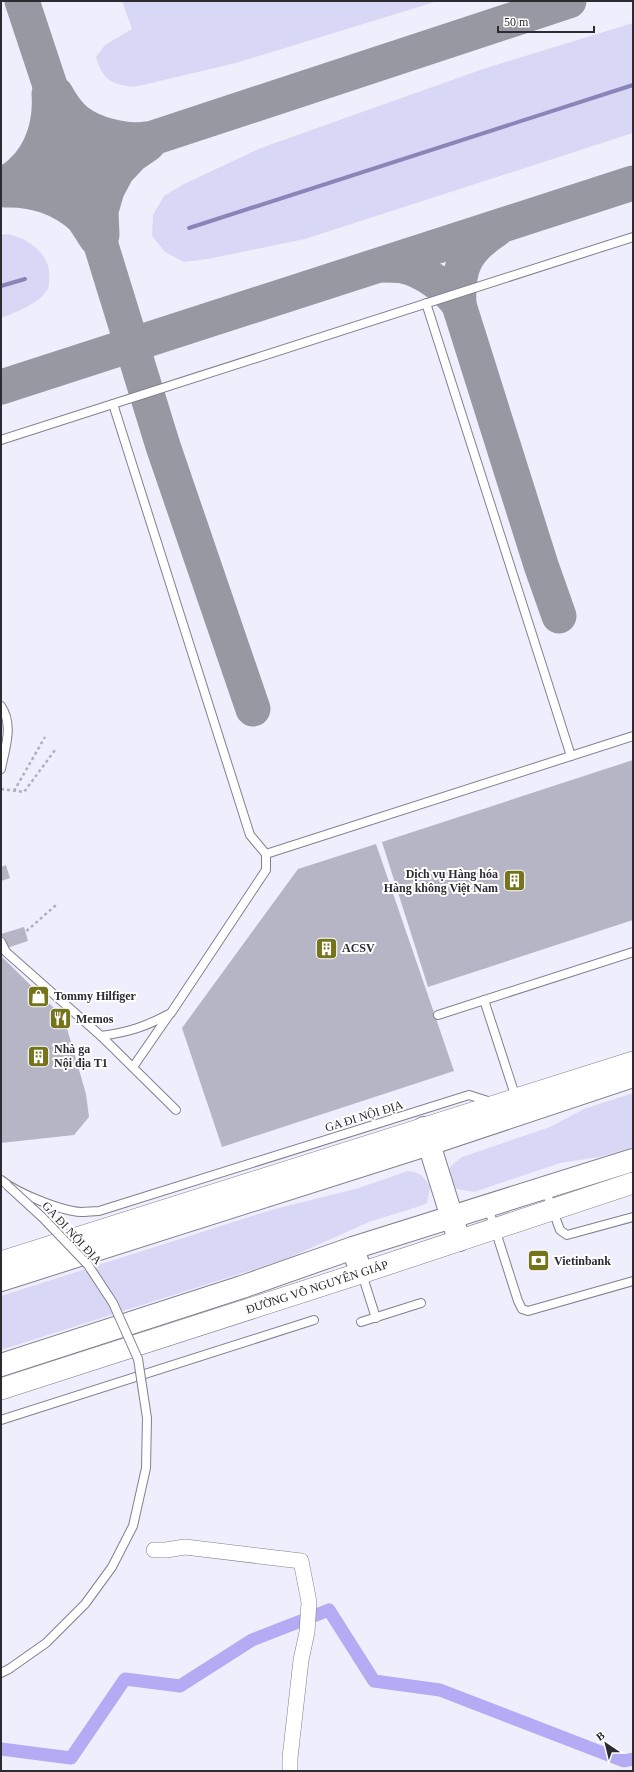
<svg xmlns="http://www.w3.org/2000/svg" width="634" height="1772" viewBox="0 0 634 1772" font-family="'Times New Roman',serif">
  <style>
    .green { fill: #d9d7f6 }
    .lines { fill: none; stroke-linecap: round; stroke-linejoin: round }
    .stream { stroke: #8a85b9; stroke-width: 4 }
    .canal { stroke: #b3abf3; stroke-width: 13 }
    .taxiway { stroke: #9898a3; stroke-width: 35 }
    .building { fill: #b6b5c5 }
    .service-casing { stroke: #81808f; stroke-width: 10 }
    .minor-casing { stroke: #81808f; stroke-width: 16 }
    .secondary-casing { stroke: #81808f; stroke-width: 22 }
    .trunk-casing { stroke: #81808f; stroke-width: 24 }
    .path { stroke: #b0b0bc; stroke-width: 2.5; stroke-dasharray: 3 3; stroke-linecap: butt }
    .service { stroke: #fff; stroke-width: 8 }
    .minor { stroke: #fff; stroke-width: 15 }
    .secondary { stroke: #fff; stroke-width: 21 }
    .trunk { stroke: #fff; stroke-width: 22 }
    .service-bridge-casing { stroke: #81808f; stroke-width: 10; stroke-linecap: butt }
    .service-bridge { stroke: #fff; stroke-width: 8 }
    .labels { text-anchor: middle; stroke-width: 4; stroke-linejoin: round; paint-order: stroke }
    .poi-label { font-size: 12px; font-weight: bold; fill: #2b2b31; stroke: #fff; text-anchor: start }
    .street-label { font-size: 12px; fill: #2b2b31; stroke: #fff }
  </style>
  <rect width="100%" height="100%" fill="#efeefd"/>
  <g class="green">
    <path d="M122,1h316l-202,62 -102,24c-22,-2 -32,-8 -38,-30l9,-12 27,-16z"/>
    <path d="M633,23v110l-328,106 -97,20 -24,3 -19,-10 -13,-16 1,-21 11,-19 20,-12 77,-36 222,-79z"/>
    <path d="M8,234c22,5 44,21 41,46 0,3 0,6 -1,9 -9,15 -32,23 -47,29v-83z"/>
    <path d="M633,1093v54l-34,10 -39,6 -86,29 -22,-4 -4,-10 2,-11 12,-10 88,-30 34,-18z"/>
    <path d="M408,1171c14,2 15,5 22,16l-3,16 -7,3 -51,16 -83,37 -285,91v-54l270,-86 88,-22z"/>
  </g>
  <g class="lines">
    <g class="stream">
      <path d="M189,228l444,-143"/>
      <path d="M1,286l24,-7"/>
    </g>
    <path class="canal" d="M1,1749l70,9 54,-79 55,7 72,-46 77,-30 45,71 66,9 184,71 9,-2"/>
    <g class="taxiway">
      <path d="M22,1l54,163 87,282 90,263"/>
      <path d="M56,94c5,9 12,20 21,27 17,13 46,21 68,18"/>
      <path d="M3,185c6,-4 13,-8 18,-13 22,-19 30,-51 28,-78"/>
      <path d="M1,188l568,-187"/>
      <path d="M4,190c29,-1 56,7 78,27 5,6 9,14 14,21"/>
      <path d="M102,235l-1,-24 6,-21 10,-19 15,-16 16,-11"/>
      <path d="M381,265c7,0 15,0 22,1 20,4 45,22 56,39l82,260 18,51"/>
      <path d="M459,305c-2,-38 6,-55 38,-76"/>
      <path d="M1,387l632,-204"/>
    </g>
  </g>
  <g class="building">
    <path d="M633,760v160l-205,67 -46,-145z"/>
    <path d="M376,844l78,227 -232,76 -40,-119 116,-159z"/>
    <path d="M6,865l4,13 -9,3v-14z"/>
    <path d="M24,927l4,14 -27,9v-16z"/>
    <path d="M1,956l63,62 22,76 3,23 -15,18 -73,8z"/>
  </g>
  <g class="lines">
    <defs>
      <g id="service">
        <path d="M426,303l145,453"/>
        <path d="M113,404l137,431 16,19"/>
        <path d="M1,440l632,-203"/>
        <path d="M1,706c13,19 4,42 0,63"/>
        <path d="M1,942l5,10 95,84 75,74"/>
        <path d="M484,1000l32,98"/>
        <path d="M438,1015l195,-63"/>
        <path d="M101,1036c28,-4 44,-9 70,-23l95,-143v-16l367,-118"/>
        <path d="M133,1067l36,-52"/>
        <path d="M1,1180c16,13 60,31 80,32 6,0 12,-1 18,-1l370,-116 22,7"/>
        <path d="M545,1189l15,41 7,5 66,-18"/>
        <path d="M488,1207l30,94 4,8 6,2 105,-30"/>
        <path d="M362,1274l14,44"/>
        <path d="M361,1322l60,-19"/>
        <path d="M1,1420l313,-100"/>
        <path d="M1,1673l8,-4"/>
      </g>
      <path id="minor" d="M154,1550h12l19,-3 116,14 8,41 -2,30 -6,28 -11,98v13"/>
      <g id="secondary">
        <path d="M1,1262l632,-200"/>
        <path d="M1,1389l360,-116 272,-90"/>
      </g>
      <g id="trunk">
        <path d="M424,1128l35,112"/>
        <path d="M353,1248l8,25"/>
        <path d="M1,1280l428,-136 204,-68"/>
        <path d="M1,1365l241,-78 111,-39 280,-88"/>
      </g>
    </defs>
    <use href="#service" class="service-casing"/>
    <use href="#minor" class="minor-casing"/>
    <use href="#secondary" class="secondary-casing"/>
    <use href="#trunk" class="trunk-casing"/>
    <g class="path">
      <path d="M1,789l23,3 31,-42"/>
      <path d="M14,791l31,-54"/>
      <path d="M22,935l34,-30"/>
    </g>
    <use href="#service" class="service"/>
    <use href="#minor" class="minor"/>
    <use href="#secondary" class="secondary"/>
    <use href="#trunk" class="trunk"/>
    <defs>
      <path id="service-bridge" d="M7,1185l36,33 45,47 25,38 25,56 9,59 -1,50 -13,58 -21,41 -27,37 -39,39 -37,26"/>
    </defs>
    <use href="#service-bridge" class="service-bridge-casing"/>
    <use href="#service-bridge" class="service-bridge"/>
  </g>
  <defs>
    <symbol id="building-square" viewBox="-11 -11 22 22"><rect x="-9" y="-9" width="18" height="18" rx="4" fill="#76741a" stroke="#fff"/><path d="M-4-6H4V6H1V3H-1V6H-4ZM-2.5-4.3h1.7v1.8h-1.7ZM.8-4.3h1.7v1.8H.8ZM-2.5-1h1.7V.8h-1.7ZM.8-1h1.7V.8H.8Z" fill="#fff"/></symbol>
    <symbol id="shop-square" viewBox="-11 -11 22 22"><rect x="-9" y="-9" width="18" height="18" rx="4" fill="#76741a" stroke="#fff"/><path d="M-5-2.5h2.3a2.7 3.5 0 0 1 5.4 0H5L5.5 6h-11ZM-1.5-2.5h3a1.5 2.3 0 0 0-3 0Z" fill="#fff"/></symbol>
    <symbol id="restaurant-square" viewBox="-11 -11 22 22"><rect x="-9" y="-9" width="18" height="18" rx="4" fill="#76741a" stroke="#fff"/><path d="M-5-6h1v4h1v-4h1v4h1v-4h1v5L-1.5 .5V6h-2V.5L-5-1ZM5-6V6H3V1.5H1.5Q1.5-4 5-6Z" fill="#fff"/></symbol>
    <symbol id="bank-square" viewBox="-11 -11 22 22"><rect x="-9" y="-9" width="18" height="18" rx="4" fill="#76741a" stroke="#fff"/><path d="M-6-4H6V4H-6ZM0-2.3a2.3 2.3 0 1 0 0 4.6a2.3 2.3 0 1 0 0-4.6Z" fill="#fff"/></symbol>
  </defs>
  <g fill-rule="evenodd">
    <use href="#building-square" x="502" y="868" width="25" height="25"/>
    <use href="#building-square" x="314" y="936" width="25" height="25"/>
    <use href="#shop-square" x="26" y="984" width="25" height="25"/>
    <use href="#restaurant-square" x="48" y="1006" width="25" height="25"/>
    <use href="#building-square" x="26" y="1044" width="25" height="25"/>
    <use href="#bank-square" x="526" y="1248" width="25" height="25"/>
  </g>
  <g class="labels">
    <g class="poi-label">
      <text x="498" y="878" text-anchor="end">Dịch vụ Hàng hóa<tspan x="498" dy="14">Hàng không Việt Nam</tspan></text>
      <text x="342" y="952">ACSV</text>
      <text x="54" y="1000">Tommy Hilfiger</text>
      <text x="76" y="1023">Memos</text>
      <text x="54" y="1053">Nhà ga<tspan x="54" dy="14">Nội địa T1</tspan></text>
      <text x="554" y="1265">Vietinbank</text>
    </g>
    <g class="street-label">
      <text transform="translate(364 1116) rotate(-17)" y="4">GA ĐI NỘI ĐỊA</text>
      <text transform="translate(72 1233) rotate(47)" y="4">GA ĐI NỘI ĐỊA</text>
      <text transform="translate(317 1287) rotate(-18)" y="4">ĐƯỜNG VÕ NGUYÊN GIÁP</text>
    </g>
  </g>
  <rect width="634" height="1772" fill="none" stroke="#2b2b31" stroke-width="4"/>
  <g transform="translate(606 1744) rotate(325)" stroke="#ffffff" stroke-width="3" paint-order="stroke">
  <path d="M0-3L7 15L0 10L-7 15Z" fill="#2b2b31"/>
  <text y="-6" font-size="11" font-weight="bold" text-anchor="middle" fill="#2b2b31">B</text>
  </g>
  <path d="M498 26v6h96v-6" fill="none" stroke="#2b2b31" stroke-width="2"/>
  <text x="504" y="26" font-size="12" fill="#2b2b31" stroke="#ffffff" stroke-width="3" paint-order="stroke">50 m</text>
</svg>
